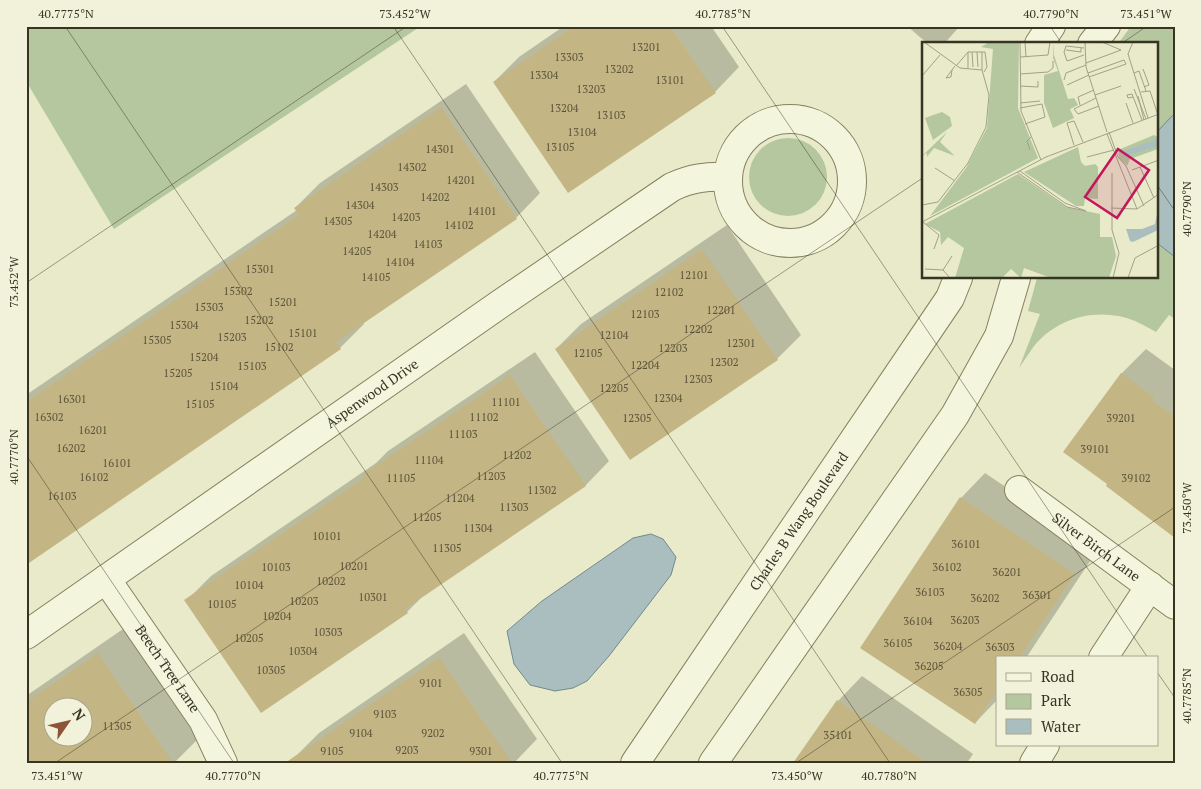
<svg xmlns="http://www.w3.org/2000/svg" width="1201" height="789" viewBox="0 0 1201 789" font-family="'PT Serif',serif">
  <style>
    .green { fill: #b4c79f }
    .water { fill: #aabebf; stroke: #718a8d }
    .shadow { fill: #0003; fill-rule: evenodd }
    .building { fill: #c4b584; fill-rule: evenodd }
    .lines { fill: none; stroke-linecap: round; stroke-linejoin: round }
    .minor-casing { stroke: #858060; stroke-width: 30 }
    .minor { stroke: #f4f5dd; stroke-width: 28 }
    .ticks { fill: none; stroke: #373422; stroke-width: 1; stroke-opacity: 0.45 }
    .labels { text-anchor: middle; stroke-width: 4; stroke-linejoin: round; paint-order: stroke }
    .number-label { font-size: 11px; fill: #5a543a }
    .street-label { font-size: 14px; fill: #373422; stroke: #f1f2d9 }
    .inset-road { fill: none; stroke: #a1a187; stroke-width: 1 }
    .view { fill: #c2185b; fill-opacity: 0.15; stroke: #c2185b; stroke-width: 2.5 }
    .inset-edge { fill: none; stroke: #373422; stroke-width: 2.5 }
    .neatline { fill: none; stroke: #373422; stroke-width: 2 }
    .ticks-label { font-size: 12px; text-anchor: middle; fill: #373422 }
  </style>
  <rect width="100%" height="100%" fill="#e8eaca"/>
  <g class="green">
    <path d="M26,26h395l-307,203 -88,-148z"/>
    <path d="M1131,26h44v293l-6,-4 -13,17c-7,-4 -14,-8 -21,-11 -35,-14 -76,-5 -101,25 -5,7 -10,15 -15,22l21,-54 -12,-3 9,-33h120v-234h-39z"/>
    <circle cx="788" cy="177" r="39"/>
  </g>
  <g class="water">
    <path d="M1175,115v142l-18,-14v-111l15,-16z"/>
    <path d="M651,534l12,5 13,18 -5,18 -62,81 -22,25 -14,7 -18,3 -25,-6 -16,-21 -7,-33 35,-30 91,-63z"/>
  </g>
  <g class="shadow">
    <path d="M564,26h147l28,41 -24,25 -221,-10 25,-25z"/>
    <path d="M907,26h53l-16,18h-16z"/>
    <path d="M466,84l74,109 -24,25 -153,104 1,2 -24,24 -314,214v-167l271,-185 -2,-2 25,-25z"/>
    <path d="M727,225l74,110 -24,24 -221,-10 25,-25z"/>
    <path d="M1146,349l29,21v166l-66,-52 -45,-32 58,-79z"/>
    <path d="M535,352l74,109 -24,25 -159,107 -19,19 -146,99 -75,-110 25,-25 165,-113 12,-12z"/>
    <path d="M985,473l113,76 -72,109h-29v42l-22,23 -14,-225z"/>
    <path d="M123,629l75,110 -24,24h-148v-67zM52,706h30v30h-30z"/>
    <path d="M464,633l73,106 -23,24h-216l-4,-5 25,-25z"/>
    <path d="M862,676l111,78 -6,9h-172l43,-62z"/>
  </g>
  <g class="building">
    <path d="M574,26h96l46,67 -148,100 -75,-111z"/>
    <path d="M441,107l76,112 -181,123 5,7 -315,216v-163l273,-187 -5,-7z"/>
    <path d="M702,249l76,111 -148,100 -75,-111z"/>
    <path d="M1121,373l33,24 -2,3 23,17v121l-69,-52 1,-2 -44,-32z"/>
    <path d="M510,375l76,111 -181,123 3,4 -147,100 -77,-113 180,-122 -2,-3z"/>
    <path d="M960,497l115,77 -56,84h-22v32l-22,34 -115,-76z"/>
    <path d="M98,653l75,110h-147v-61zM52,706h30v30h-30z"/>
    <path d="M439,657l73,106h-227z"/>
    <path d="M837,700l90,63h-134z"/>
  </g>
  <g class="lines">
    <defs>
      <g id="minor">
        <path d="M1039,44l12,-18"/>
        <path d="M1092,44l14,-18"/>
        <circle cx="790" cy="181" r="62"/>
        <path id="s1" d="M1019,490l156,115"/>
        <path id="s2" d="M106,579l97,141 20,43"/>
        <path id="s3" d="M26,635l474,-331 172,-117c19,-9 35,-11 56,-10"/>
        <path d="M1103,658l47,-72"/>
        <path id="s4" d="M635,763l315,-465 8,-20"/>
        <path d="M713,763l242,-348 44,-79 17,-58"/>
        <path d="M1034,763l11,-18"/>
      </g>
    </defs>
    <use href="#minor" class="minor-casing"/>
    <use href="#minor" class="minor"/>
  </g>
  <path class="ticks" d="M65,26l497,737M393,26l497,737M722,26l426,632M1050,26l12,18M1121,44l26,-18M1157,185l18,26M26,283l381,-257M26,455l208,308M1157,672l18,26M55,763l869,-586M796,763l379,-256"/>
  <g class="labels">
    <g class="number-label">
      <text x="646" y="51">13201</text>
      <text x="569" y="61">13303</text>
      <text x="619" y="73">13202</text>
      <text x="544" y="79">13304</text>
      <text x="670" y="84">13101</text>
      <text x="591" y="93">13203</text>
      <text x="564" y="112">13204</text>
      <text x="611" y="119">13103</text>
      <text x="582" y="136">13104</text>
      <text x="560" y="151">13105</text>
      <text x="440" y="153">14301</text>
      <text x="412" y="171">14302</text>
      <text x="461" y="184">14201</text>
      <text x="384" y="191">14303</text>
      <text x="435" y="201">14202</text>
      <text x="360" y="209">14304</text>
      <text x="482" y="215">14101</text>
      <text x="406" y="221">14203</text>
      <text x="338" y="225">14305</text>
      <text x="459" y="229">14102</text>
      <text x="382" y="238">14204</text>
      <text x="428" y="248">14103</text>
      <text x="357" y="255">14205</text>
      <text x="400" y="266">14104</text>
      <text x="260" y="273">15301</text>
      <text x="694" y="279">12101</text>
      <text x="376" y="281">14105</text>
      <text x="238" y="295">15302</text>
      <text x="669" y="296">12102</text>
      <text x="283" y="306">15201</text>
      <text x="209" y="311">15303</text>
      <text x="721" y="314">12201</text>
      <text x="645" y="318">12103</text>
      <text x="259" y="324">15202</text>
      <text x="184" y="329">15304</text>
      <text x="698" y="333">12202</text>
      <text x="303" y="337">15101</text>
      <text x="614" y="339">12104</text>
      <text x="232" y="341">15203</text>
      <text x="157" y="344">15305</text>
      <text x="741" y="347">12301</text>
      <text x="279" y="351">15102</text>
      <text x="673" y="352">12203</text>
      <text x="588" y="357">12105</text>
      <text x="204" y="361">15204</text>
      <text x="724" y="366">12302</text>
      <text x="645" y="369">12204</text>
      <text x="252" y="370">15103</text>
      <text x="178" y="377">15205</text>
      <text x="698" y="383">12303</text>
      <text x="224" y="390">15104</text>
      <text x="614" y="392">12205</text>
      <text x="668" y="402">12304</text>
      <text x="72" y="403">16301</text>
      <text x="506" y="406">11101</text>
      <text x="200" y="408">15105</text>
      <text x="49" y="421">16302</text>
      <text x="484" y="421">11102</text>
      <text x="637" y="422">12305</text>
      <text x="1121" y="422">39201</text>
      <text x="93" y="434">16201</text>
      <text x="463" y="438">11103</text>
      <text x="71" y="452">16202</text>
      <text x="1095" y="453">39101</text>
      <text x="517" y="459">11202</text>
      <text x="429" y="464">11104</text>
      <text x="117" y="467">16101</text>
      <text x="491" y="480">11203</text>
      <text x="94" y="481">16102</text>
      <text x="401" y="482">11105</text>
      <text x="1136" y="482">39102</text>
      <text x="542" y="494">11302</text>
      <text x="62" y="500">16103</text>
      <text x="460" y="502">11204</text>
      <text x="514" y="511">11303</text>
      <text x="427" y="521">11205</text>
      <text x="478" y="532">11304</text>
      <text x="327" y="540">10101</text>
      <text x="966" y="548">36101</text>
      <text x="447" y="552">11305</text>
      <text x="354" y="570">10201</text>
      <text x="276" y="571">10103</text>
      <text x="947" y="571">36102</text>
      <text x="1007" y="576">36201</text>
      <text x="331" y="585">10202</text>
      <text x="249" y="589">10104</text>
      <text x="930" y="596">36103</text>
      <text x="1037" y="599">36301</text>
      <text x="373" y="601">10301</text>
      <text x="985" y="602">36202</text>
      <text x="304" y="605">10203</text>
      <text x="222" y="608">10105</text>
      <text x="277" y="620">10204</text>
      <text x="965" y="624">36203</text>
      <text x="918" y="625">36104</text>
      <text x="328" y="636">10303</text>
      <text x="249" y="642">10205</text>
      <text x="898" y="647">36105</text>
      <text x="948" y="650">36204</text>
      <text x="1000" y="651">36303</text>
      <text x="303" y="655">10304</text>
      <text x="929" y="670">36205</text>
      <text x="271" y="674">10305</text>
      <text x="431" y="687">9101</text>
      <text x="968" y="696">36305</text>
      <text x="385" y="718">9103</text>
      <text x="117" y="730">11305</text>
      <text x="361" y="737">9104</text>
      <text x="433" y="737">9202</text>
      <text x="838" y="739">35101</text>
      <text x="407" y="754">9203</text>
      <text x="332" y="755">9105</text>
      <text x="481" y="755">9301</text>
    </g>
    <g class="street-label">
      <text dy="5" stroke="none"><textPath href="#s3" startOffset="422">Aspenwood Drive</textPath></text>
      <text dy="5" stroke="none"><textPath href="#s4" startOffset="292">Charles B Wang Boulevard</textPath></text>
      <text dy="5" stroke="none"><textPath href="#s1" startOffset="96">Silver Birch Lane</textPath></text>
      <text dy="5" stroke="none"><textPath href="#s2" startOffset="109">Beech Tree Lane</textPath></text>
    </g>
  </g>
  <g transform="translate(922 42)">
    <rect width="236" height="236" fill="#e8eaca"/>
    <path d="M67,0h30l-1,66 20,50 -108,58 36,-48 21,-40 6,-79 -12,-2zM132,0v13l14,44 6,-1 4,7 -8,4 4,9 -21,10 -9,-25v-28l14,-4 -5,-13zM20,70l8,5 2,9 -19,14 -8,-22zM25,90l-7,10 15,14 -21,-8 -7,9v-4l-5,3zM232,93l4,2v12l-28,10 -3,7 -8,-8 -1,-8zM156,105l3,15 4,4 10,-2 3,3v32l-13,-1 -1,8h-8l-52,-34zM96,132l48,33 34,7v23h12l4,19 -7,22h-58l-27,-10 -3,10 -10,-9 -9,9h-47l9,-30 -16,-11 -7,8 -1,-13 -15,-8z" fill="#b4c79f"/>
    <path d="M236,97v7l-35,11 1,-6zM236,167v21l-25,12 -3,-1 -4,-12h16l13,-5z" fill="#aabebf"/>
    <path class="inset-road" d="M98,0l1,69 20,49M103,0l1,15M163,0l1,25 21,65M211,0l-5,12 20,64M162,6l-18,-2 -2,6 3,9 17,-6M144,8l15,2v-4M46,10v16M50,10l1,15M55,10l1,15M60,10v18M98,15l28,-2 2,-13M164,21l35,-13 -19,-8M34,24l12,-14h17l2,15 -3,5M221,27l6,16 -5,2M30,28l-1,7 -5,1 9,-12M166,31l36,-13M212,31l5,-2 7,20M98,32l28,-2 5,-4v-7M0,34l18,-21M167,35l37,-13 -2,-4M142,38l2,-7 20,-8M145,43l22,-10M98,44l18,1v-6M212,47l12,30M219,50l9,-1 8,24M173,53l26,-9M216,54l6,24M211,55l-5,1 -1,-3 5,-1 10,26M174,56l-22,11 4,5 21,-8M98,61l20,-2M204,61l7,20M158,63l-2,-8 16,-7M98,66l22,-4 3,13 -20,7M187,90l9,25 8,9 18,40M185,92l30,75M152,103l-7,-22 7,-2 9,21M108,108l-3,-9 4,-4M165,115l27,-7M218,125l14,31M13,126l20,13M210,128l27,-10M98,129l45,32 21,8M95,130l50,35 19,4M190,131v57l7,23 -6,25M0,163l16,-3 30,-39 18,-36 3,-32 -7,-25 -22,-2 -36,-26M189,166l26,1 22,-15M0,180l124,-65 113,-43M1,180l16,13 -5,14M3,227l18,1 7,8M21,228l9,-14M206,236l7,-20 24,-13"/>
    <path class="view" d="M196,107l31,21 -32,48 -32,-21z"/>
    <rect width="236" height="236" class="inset-edge"/>
  </g>
  <rect width="1201" height="789" fill="none" stroke="#f1f2d9" stroke-width="55"/>
  <rect x="996" y="656" width="162" height="90" fill="#f1f2d9" stroke="#a7a690"/>
  <rect x="1006" y="673" width="25" height="8" fill="#f4f5dd" stroke="#a7a690"/>
  <text x="1041" y="682" font-size="15" fill="#373422">Road</text>
  <rect x="1006" y="694" width="25" height="15" fill="#b4c79f" stroke="#a7a690"/>
  <text x="1041" y="706" font-size="15" fill="#373422">Park</text>
  <rect x="1006" y="719" width="25" height="15" fill="#aabebf" stroke="#a7a690"/>
  <text x="1041" y="732" font-size="15" fill="#373422">Water</text>
  <g transform="translate(68 722) rotate(56)"><circle r="24" fill="#f1f2d9" stroke="#a7a690"/>
  <path d="M0-4L9 19L0 12L-9 19Z" fill="#8d5437"/>
  <text y="-8" font-size="14" font-weight="bold" text-anchor="middle" fill="#373422">N</text>
  </g>
  <rect x="28" y="28" width="1146" height="734" class="neatline"/>
  <g class="ticks-label">
    <text x="66" y="18">40.7775°N</text>
    <text x="405" y="18">73.452°W</text>
    <text x="723" y="18">40.7785°N</text>
    <text x="1051" y="18">40.7790°N</text>
    <text x="1146" y="18">73.451°W</text>
    <text transform="translate(1187 209) rotate(-90)" y="4">40.7790°N</text>
    <text transform="translate(14 282) rotate(-90)" y="4">73.452°W</text>
    <text transform="translate(14 457) rotate(-90)" y="4">40.7770°N</text>
    <text transform="translate(1187 508) rotate(-90)" y="4">73.450°W</text>
    <text transform="translate(1187 696) rotate(-90)" y="4">40.7785°N</text>
    <text x="57" y="780">73.451°W</text>
    <text x="233" y="780">40.7770°N</text>
    <text x="561" y="780">40.7775°N</text>
    <text x="797" y="780">73.450°W</text>
    <text x="889" y="780">40.7780°N</text>
  </g>
</svg>
